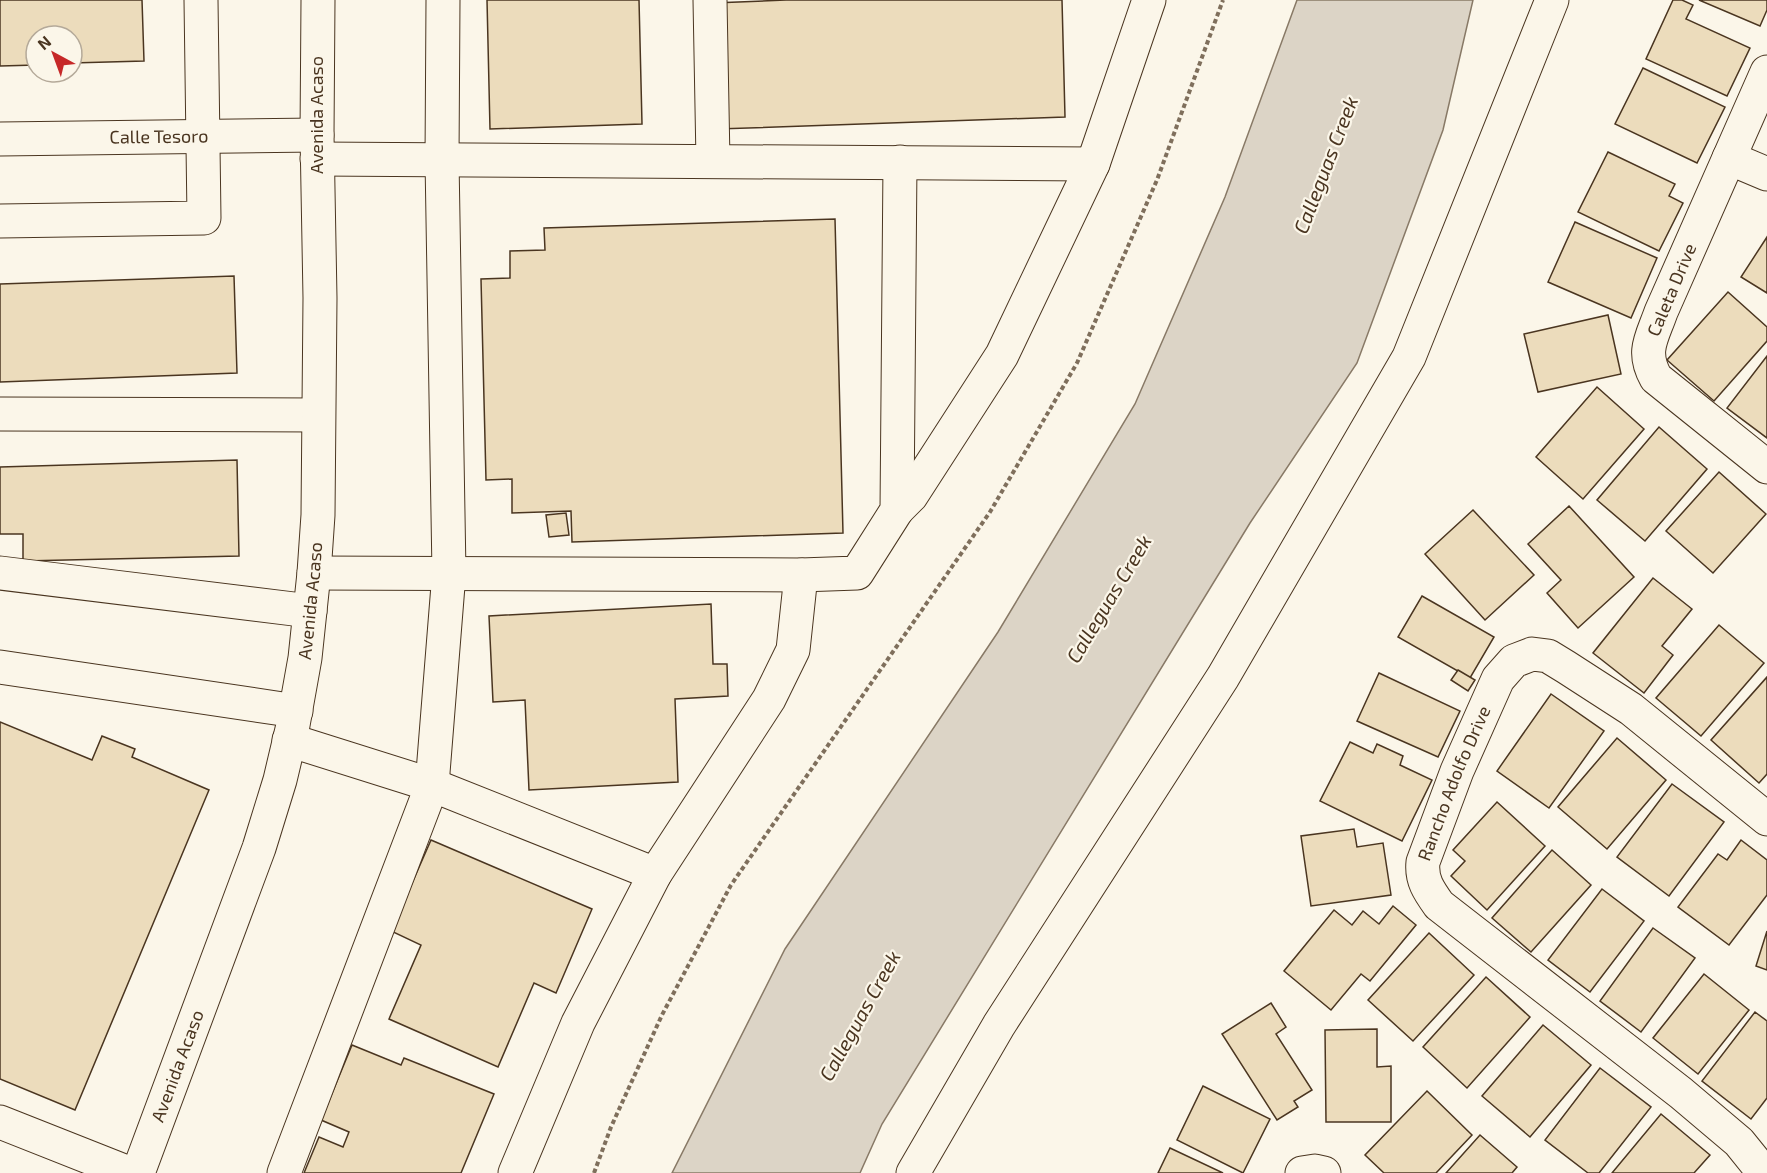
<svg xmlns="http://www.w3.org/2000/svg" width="1767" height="1173" viewBox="0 0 1767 1173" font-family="'Exo 2',sans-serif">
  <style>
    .water { fill: #dcd4c6; stroke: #887966; stroke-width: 1.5 }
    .building { fill: #ecdcbc; stroke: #4a3520; stroke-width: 1.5 }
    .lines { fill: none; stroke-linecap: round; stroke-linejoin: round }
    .minor-casing { stroke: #4a3520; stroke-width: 35 }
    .path { stroke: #7f6f5c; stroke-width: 4; stroke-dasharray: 4.5 3; stroke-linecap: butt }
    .minor { stroke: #fbf6e9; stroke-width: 33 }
    .labels { text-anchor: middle; stroke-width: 4.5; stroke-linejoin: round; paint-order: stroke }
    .street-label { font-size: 18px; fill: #4a3520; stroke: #fbf6e9 }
    .water-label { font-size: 20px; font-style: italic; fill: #4a3520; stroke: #fbf6e9 }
  </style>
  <rect width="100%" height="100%" fill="#fbf6e9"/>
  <path class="water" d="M1297,0h176l-30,130 -86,233 -107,160 -368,601 -22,49h-188l113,-224 213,-317 137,-228 90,-207z"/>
  <g class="building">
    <path d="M0,0h142l2,61 -72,2v-27h-36v29l-36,1z"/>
    <path d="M487,0h152l3,124 -152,5z"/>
    <path d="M786,0h276l3,117 -348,12 -4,-126z"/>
    <path d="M1673,0h9l11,5 -7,14 64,29 -23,48 -81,-37z"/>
    <path d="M1699,0h68v10l-7,16z"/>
    <path d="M1643,68l82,39 -28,56 -82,-39z"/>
    <path d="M1608,152l67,32 -6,12 14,7 -24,48 -81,-39z"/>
    <path d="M835,219l8,314 -271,9 -1,-31 -59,2v-34l-26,1 -5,-201 29,-1v-27l35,-1 -1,-22z"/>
    <path d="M1575,222l82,36 -26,60 -83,-36z"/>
    <path d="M1767,237v56l-26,-16z"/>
    <path d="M234,276l3,97 -237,9v-98z"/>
    <path d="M1728,292l39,35v14l-53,60 -47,-41z"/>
    <path d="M1608,315l13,59 -83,18 -14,-58z"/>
    <path d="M1767,356v82l-40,-30z"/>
    <path d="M1597,387l47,42 -61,70 -47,-42z"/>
    <path d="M1659,427l48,42 -62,72 -48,-41z"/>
    <path d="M237,460l2,96 -216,5v-27h-23v-67z"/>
    <path d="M1719,472l47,42 -53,59 -47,-42z"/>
    <path d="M1569,506l65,71 -56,51 -31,-35 14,-13 -33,-36z"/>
    <path d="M1473,510l61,65 -49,45 -60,-66z"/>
    <path d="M566,513l3,22 -20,2 -3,-22z"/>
    <path d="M1653,578l39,31 -30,37 11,9 -29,38 -51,-40z"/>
    <path d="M1422,596l72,41 -24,41 -72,-41z"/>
    <path d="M711,604l2,60h14l1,32 -53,3 3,83 -149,8 -4,-90 -32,2 -4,-86z"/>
    <path d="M1719,625l45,38 -63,73 -45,-38z"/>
    <path d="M1458,670l17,10 -7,11 -17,-11z"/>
    <path d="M1379,673l81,38 -22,46 -81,-36z"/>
    <path d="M1767,677v97l-8,9 -48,-43z"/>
    <path d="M1551,694l53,37 -55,77 -52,-37z"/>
    <path d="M0,722l92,38 10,-24 33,13 -3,8 77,33 -134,320 -75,-31z"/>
    <path d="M1617,738l49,42 -59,69 -49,-42z"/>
    <path d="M1350,742l23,11 4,-9 26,12 -3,9 32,15 -30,61 -82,-40z"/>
    <path d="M1672,784l52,38 -55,74 -52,-39z"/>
    <path d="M1497,802l48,44 -58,64 -36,-34 14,-15 -12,-11z"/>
    <path d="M1354,829l3,18 26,-4 8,52 -80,11 -10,-70z"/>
    <path d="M431,840l161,69 -36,84 -22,-10 -36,84 -109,-48 32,-74 -30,-14z"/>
    <path d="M1741,840l26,20v35l-38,50 -51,-38 40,-53 9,6z"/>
    <path d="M1552,850l39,35 -60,67 -39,-34z"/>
    <path d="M1602,889l42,32 -54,71 -42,-32z"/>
    <path d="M1393,906l23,19 -46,56 -9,-7 -30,36 -47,-39 50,-61 18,15 11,-14 16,13z"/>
    <path d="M1653,928l42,30 -54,74 -41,-31z"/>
    <path d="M1767,931v39l-11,-4z"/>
    <path d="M1429,933l45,42 -61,66 -45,-41z"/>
    <path d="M1704,974l45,36 -51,64 -45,-36z"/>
    <path d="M1486,977l44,40 -63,71 -44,-41z"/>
    <path d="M1271,1003l15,24 -10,7 36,56 -18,11 4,6 -21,13 -55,-86z"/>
    <path d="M1755,1012l12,9v77l-16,21 -49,-38z"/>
    <path d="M1543,1025l48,40 -61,72 -48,-41z"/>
    <path d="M1377,1029v38l14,-1v56h-65l-1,-92z"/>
    <path d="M352,1045l49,20 3,-7 90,36 -33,79h-157l15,-36 24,10 6,-15 -28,-12z"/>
    <path d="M1600,1068l51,39 -52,66h-11l-43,-33z"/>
    <path d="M1203,1086l67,33 -27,54 -66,-33z"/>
    <path d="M1427,1091l45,44 -36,38h-52l-19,-18z"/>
    <path d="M1661,1114l49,41 -16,18h-82z"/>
    <path d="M1480,1135l37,32 -5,6h-66z"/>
    <path d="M1170,1148l53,25h-65z"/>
  </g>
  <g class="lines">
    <defs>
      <g id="minor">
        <path d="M710,0l3,161"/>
        <path d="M1767,72l-106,240c-9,26 -20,39 -5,66l111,89"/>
        <path id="s1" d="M0,139l317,-4"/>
        <path d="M1729,158l38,16"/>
        <path d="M317,159l776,5 56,-164"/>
        <path d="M0,221l204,-3 -3,-218"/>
        <path d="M0,414l318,1"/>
        <path d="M897,510l14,-14 91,-141 91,-191"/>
        <path d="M0,573l310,38"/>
        <path d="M314,573l487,2 56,-2 40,-63 3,-348"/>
        <path d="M0,667l296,44"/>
        <path d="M289,740l143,45 223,89"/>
        <path d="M0,1122l129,51"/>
        <path id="s2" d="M138,1173l121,-325 21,-68 13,-55 12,-67 9,-85 4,-58 2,-217 -3,-163 1,-135"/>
        <path d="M284,1173l148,-388 17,-212 -7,-413 1,-160"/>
        <path d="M515,1173l63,-150 77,-149 114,-175 24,-49 8,-75"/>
        <path d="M913,1173l86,-148 224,-348 186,-320 143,-357"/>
        <path d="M1302,1173l13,-2 9,2"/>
        <path id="s3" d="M1764,1173l-25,-31 -58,-49 -242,-188c-10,-14 -18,-25 -16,-43l34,-91 41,-92 16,-18 18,-7 16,2 18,11 65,42 136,110"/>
      </g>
    </defs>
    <use href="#minor" class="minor-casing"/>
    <path class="path" d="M594,1173l17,-46 51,-112 69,-130 259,-373 87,-149 80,-183 66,-180"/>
    <use href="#minor" class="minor"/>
  </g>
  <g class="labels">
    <g class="street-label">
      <text transform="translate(317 115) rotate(-90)" y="6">Avenida Acaso</text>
      <text dy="6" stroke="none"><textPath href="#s1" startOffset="159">Calle Tesoro</textPath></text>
      <text transform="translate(1672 290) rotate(-67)" y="6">Caleta Drive</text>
      <text dy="6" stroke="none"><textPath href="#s2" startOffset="600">Avenida Acaso</textPath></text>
      <text dy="6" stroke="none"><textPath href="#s3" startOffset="554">Rancho Adolfo Drive</textPath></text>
      <text dy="6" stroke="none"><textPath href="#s2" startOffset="114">Avenida Acaso</textPath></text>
    </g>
    <g class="water-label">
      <text transform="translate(1326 165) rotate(-69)" y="7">Calleguas Creek</text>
      <text transform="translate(1109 599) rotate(-59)" y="7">Calleguas Creek</text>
      <text transform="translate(860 1016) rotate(-61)" y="7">Calleguas Creek</text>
    </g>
  </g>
  <g transform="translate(54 54) rotate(319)"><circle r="28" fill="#fbf6e9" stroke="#b4a999" stroke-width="1.5"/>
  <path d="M0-4.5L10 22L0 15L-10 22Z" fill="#c62828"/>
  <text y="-9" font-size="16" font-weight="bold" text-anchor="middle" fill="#4a3520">N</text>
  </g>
</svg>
